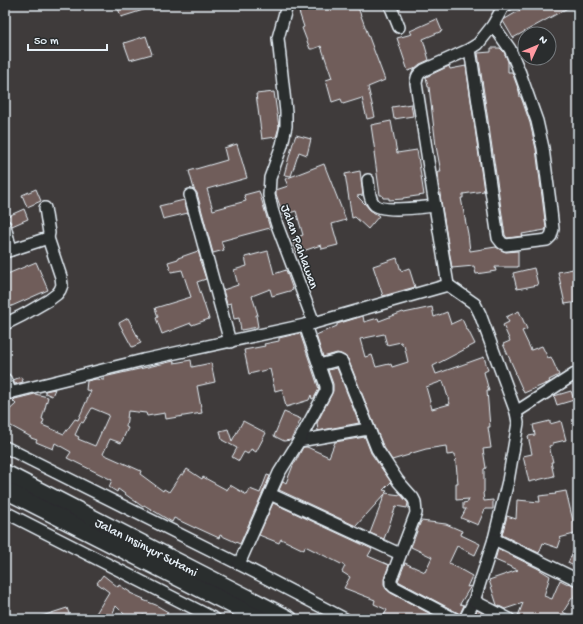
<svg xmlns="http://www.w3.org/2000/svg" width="583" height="624" viewBox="0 0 583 624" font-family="'Gochi Hand',sans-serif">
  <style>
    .building { fill: #6f5d5a; stroke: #e8f1f8; fill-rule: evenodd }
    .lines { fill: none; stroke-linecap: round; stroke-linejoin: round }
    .minor-casing { stroke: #e8f1f8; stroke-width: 14 }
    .highway-casing { stroke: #e8f1f8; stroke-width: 19 }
    .minor { stroke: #2a2d2e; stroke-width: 11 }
    .highway { stroke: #2a2d2e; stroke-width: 16 }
    .labels { text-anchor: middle; stroke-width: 3; stroke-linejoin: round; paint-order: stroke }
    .street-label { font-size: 13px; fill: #e8f1f8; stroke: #2a2d2e }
  </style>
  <rect width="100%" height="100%" fill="#3f3b3b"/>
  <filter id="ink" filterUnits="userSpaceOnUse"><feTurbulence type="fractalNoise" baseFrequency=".025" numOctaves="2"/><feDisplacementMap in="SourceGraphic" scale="8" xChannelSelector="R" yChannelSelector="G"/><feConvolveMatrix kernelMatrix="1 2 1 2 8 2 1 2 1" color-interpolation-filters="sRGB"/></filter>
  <g filter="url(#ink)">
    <g class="building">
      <path d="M117,5h36v2l-32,10z"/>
      <path d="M300,5h57l28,75 -17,7 7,30 -8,2 -5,-21 -19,6 -2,-5 -9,3 -6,-22 6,-2 -11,-32 -8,3h-3l-8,-21 2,-1 -5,-15 3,-1z"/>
      <path d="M529,5h44l-60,33 -10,-17 2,-2z"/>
      <path d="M437,19l5,12 -19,8 6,21 -9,4 -6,5 -6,2 -11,-33 15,-4 -2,-3z"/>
      <path d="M146,36l6,18 -22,6 -6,-17z"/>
      <path d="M491,48h9l4,4 4,9v11h4l7,19 1,6h1l9,26 6,26 10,79 -1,2 -23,4 1,2 -16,2 -2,-3 -27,-182 13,-1z"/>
      <path d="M449,66l1,3 16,-3 18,125 -21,3v4h-2l7,36 2,17 26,-4 7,4 3,1 12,-1v16h-23l1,4 -20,3 -2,-8 -22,2 -12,-73 -2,-23h3l-5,-26 -7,-59h-1l-2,-10z"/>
      <path d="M274,92l5,35 -3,10 -14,2 -6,-45z"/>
      <path d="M411,104l2,12 -19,3 -2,-12z"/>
      <path d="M391,121l6,32 20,-3 7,45 -21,3v1l-14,1v-2h-6l-1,-3h-2l-6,-43h1l-4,-27z"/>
      <path d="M296,135l15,4 -4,16 -8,-3 -8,24 -7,-1 9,-32z"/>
      <path d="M237,144l10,34 -40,11 6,21 33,-9 -2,-6 15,-4 11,37 -49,13 3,9 -11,3 -16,-60 -3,-4 -5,-18 38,-11 -3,-12z"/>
      <path d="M324,164l22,56 -14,4 6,21 -16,4 -1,-4 -24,8 -5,-14 11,-4 -7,-24 -13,4 -7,-21v-4l12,-4 -3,-7z"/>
      <path d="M360,171l3,24 -6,1 8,8 5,6 9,6 -11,13 -13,-12 -3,1 -7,-44z"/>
      <path d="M36,189l5,12 -14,6 -5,-12z"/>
      <path d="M184,200l4,13 -25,6 -4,-13z"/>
      <path d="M24,209l4,10 -16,7 -2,-5 -3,-2 -1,-2z"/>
      <path d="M198,251l3,9 -1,1 6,18 -9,3 12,37 -17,6 -1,-2 -29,11 -6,-16 2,-1 -3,-9 36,-11 -9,-27 -11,2 -3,-10 10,-3v-1z"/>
      <path d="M268,251l6,23 12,-4 7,20 -21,6 -2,-7 -18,7 6,19h-2l2,12 -17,3 -2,-12 -5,1 -3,-16 -4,1 -4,-14 15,-5 -4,-15 13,-4 -2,-9z"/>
      <path d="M397,258l4,13 8,-3 6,19 -32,9 -10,-30z"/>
      <path d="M36,262l12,28 -43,19v-34z"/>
      <path d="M534,268l4,17 -21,4 -4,-16z"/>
      <path d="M578,268v34l-13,2 -7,-32z"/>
      <path d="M432,307l2,10 13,-5 4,12 11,-5 5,11h1l7,14 -42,22 3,8 48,-17 4,13 -4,2 5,19h-2l3,36h-2l3,21 -8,1 3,19 -2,1v23l-1,1 1,8 9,-1v9h-8l-7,16 -17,-7 5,-9h-3v-6l5,-1 1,-3 -13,1v-17h2l-3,-29 -8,1 -1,-9 -20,3 -17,5v1l-17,5 -9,-14 -35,-87 -3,-3 -4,-2 -4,-1 -14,4 -7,-22 21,-9v-2l26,-8 1,6 14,-4 1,3 24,-9 1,1zM384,334l3,11 14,-3 2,4 1,-1 4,17 -16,5 -1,-3 -2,1v-1l-13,3 -4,-12 -7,2 -5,-18zM443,381l7,23 -18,5 -6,-22z"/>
      <path d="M519,311l8,18 -5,2 9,19 11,-4 6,12 3,-1 8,18 -10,5 1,2 -26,11 -9,-20h1l-13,-29 7,-3 -7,-16 6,-3 -3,-5z"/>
      <path d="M128,318l13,25 -9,4 -13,-24z"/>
      <path d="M300,333l19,56 -5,9 -2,1 -1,-4 -2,5 -23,7 -4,-18 -7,2 -5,-22 -21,5 -5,-24 21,-4 -1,-2 15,-3v-3z"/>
      <path d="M191,360l1,7 19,-4 4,19 -18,4 5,27 -36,6 -1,-6 -18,3 -1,-3 -18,-2 -2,16 2,1 -7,15 -11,-4 -7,15 38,17 -1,3 23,17 1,-2 5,3 12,-18 2,1 4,-6 15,10 1,-2 24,13 3,-5 17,10 3,-6 10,4 7,-18 3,1 -30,68 -20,-9 -1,3 -24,-11v1l-21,-10 -2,4 -28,-17 -1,2 -25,-18 -1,3 -8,-5 3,-7 -45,-22 4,-6 -16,-9 -2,6 -17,-7 1,-2 -6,-2v-1l-20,-11 -6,-6v-6l11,-10 -3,-3 2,-2 20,-5 13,3 -6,22 2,1 -2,5 22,9 11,-15 3,1 13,-29 -5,-1 1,-9 9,-2 8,1v-3l70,-16v2zM92,408l17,7 -14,31 -17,-7 1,-2 -4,-2 6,-13 2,1z"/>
      <path d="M337,368l22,55 -41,8 -1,-8 16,-32v-7l-5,-14z"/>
      <path d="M21,377l2,5 -8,2 -2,-4z"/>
      <path d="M55,389l-3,7 -7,-3v-2z"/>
      <path d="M571,391l3,9 -17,5 -3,-9z"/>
      <path d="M284,412l17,7 -10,21 -7,1 -10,-5z"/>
      <path d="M243,421l23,12 -10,19 -5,-3 -3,5 -4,-2 -5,9 -7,-4 5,-9 -15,-8 -2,-9 8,-2 4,12z"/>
      <path d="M550,421v3l11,-3 5,19 -13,3v2l-4,1 4,16h-2l3,14 -25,6 -6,-26 9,-2 -4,-18 7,-1 -2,-10z"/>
      <path d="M365,437l6,16 20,29 -8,8 4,1 -2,2 16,2 7,8 -1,5 -11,-2 -12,33 -14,-6 15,-39 -29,32 -77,-36 4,-9 3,2 8,-20h1l8,-16h4l22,10 6,-15z"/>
      <path d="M566,491l7,30 5,-1v13l-19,5 2,1 -3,9 -15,-5 -4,10 -37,-18 5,-19 9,3 1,-19 23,2 -1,-6 17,-2 -1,-1z"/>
      <path d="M273,503l99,46 -4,7 21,9 -5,14v5l2,5 5,4 49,26h-58l5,-9 -13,-6 1,-4 -31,-12 6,-11 -8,-5 3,-6 -40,-20 -1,4 -23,-11 -2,4 -20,-8z"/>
      <path d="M421,521l25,3 16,7 -1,4 19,9 -5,11 -18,-9 -8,17 23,13 -5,11 4,-1 -11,18 4,1 -4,9 -62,-33 7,-18 20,9 7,-15 -21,-10z"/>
      <path d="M578,541v31l-4,-2 2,-3 -8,-4z"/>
      <path d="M498,549l39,19 13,8 -6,20 8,3 8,-19 8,4 1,-1 9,4 -5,12 -1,-1 -9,14 12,7h-49l-8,-3 5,-13 -18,6 -8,-4 -8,-25 29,-10 -23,-10z"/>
      <path d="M103,575l15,12 1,-2 11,7v1l14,6 -1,1 13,5 12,7 -4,7h-14l-7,-4 -3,4h-11l-13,-13 -6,13h-8l-7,-4 14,-23 -12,-9z"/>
      <path d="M67,608l4,11h-32v-2z"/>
      <path d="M477,610l13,7 4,2h-21z"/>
    </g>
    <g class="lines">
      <defs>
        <g id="minor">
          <path d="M390,5l9,22"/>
          <path d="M470,49l28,189 4,5 4,2 41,-5 4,-4 2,-7 -3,-27 -7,-54 -6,-27 -17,-48 -10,-24 -17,-24"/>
          <path d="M368,180c1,8 1,19 6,24 7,9 49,3 61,2"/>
          <path d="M190,195l40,147"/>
          <path d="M5,226l6,24"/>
          <path d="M5,252l43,-14 1,-5 -4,-25"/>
          <path d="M448,285l27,19 5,10 36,98 2,11 -10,58 -14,58 -20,62 -9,18"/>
          <path d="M448,285l-13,-79 -19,-123c1,-7 2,-9 8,-13l46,-21 8,-5 15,-19 10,-18 4,-2"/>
          <path d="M314,323l134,-38"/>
          <path d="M5,324l18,-9 26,-15 8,-6 3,-4 2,-5 -1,-8 -13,-39"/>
          <path d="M319,365l19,-5 4,2 35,87 21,32 15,17 2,4 1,11 -25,66v5l3,3 61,32"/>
          <path d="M5,379l6,14"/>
          <path d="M5,394l138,-34 171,-37 -37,-98 -5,-16 -3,-14 1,-17 12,-33 4,-19v-14l-8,-74 8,-29v-4"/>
          <path d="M516,412l62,-40"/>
          <path d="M299,441l69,-12"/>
          <path d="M5,447l234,117 106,55"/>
          <path d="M270,494l130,60"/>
          <path d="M5,512l210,107"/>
          <path d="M494,539l84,41"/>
          <path d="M239,564l40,-91 20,-32 27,-50v-5l-21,-61"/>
          <path d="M474,601l35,18"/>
        </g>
        <g id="highway">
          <path d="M5,473l284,146"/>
          <path d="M5,490l255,129"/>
        </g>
      </defs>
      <use href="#minor" class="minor-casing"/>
      <use href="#highway" class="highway-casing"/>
      <use href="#minor" class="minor"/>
      <use href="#highway" class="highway"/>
    </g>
  </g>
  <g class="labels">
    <g class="street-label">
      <text transform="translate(301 246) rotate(70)" y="5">Jalan Pahlawan</text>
      <text transform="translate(147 546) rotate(27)" y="5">Jalan Insinyur Sutami</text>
    </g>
  </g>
  <rect width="583" height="624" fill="none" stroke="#2a2d2e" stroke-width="20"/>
  <rect x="10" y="10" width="563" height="604" fill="none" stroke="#e8f1f8" stroke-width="1.5" filter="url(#ink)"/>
  <g transform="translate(537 46) rotate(46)"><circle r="19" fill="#2a2d2e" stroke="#767b7f"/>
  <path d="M0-3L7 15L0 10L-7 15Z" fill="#ff9aa2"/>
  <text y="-6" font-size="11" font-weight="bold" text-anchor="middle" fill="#e8f1f8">N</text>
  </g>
  <path d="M28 44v6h79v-6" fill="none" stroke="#e8f1f8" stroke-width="2"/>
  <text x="34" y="44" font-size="12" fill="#e8f1f8" stroke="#2a2d2e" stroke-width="3" paint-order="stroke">50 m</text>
</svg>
